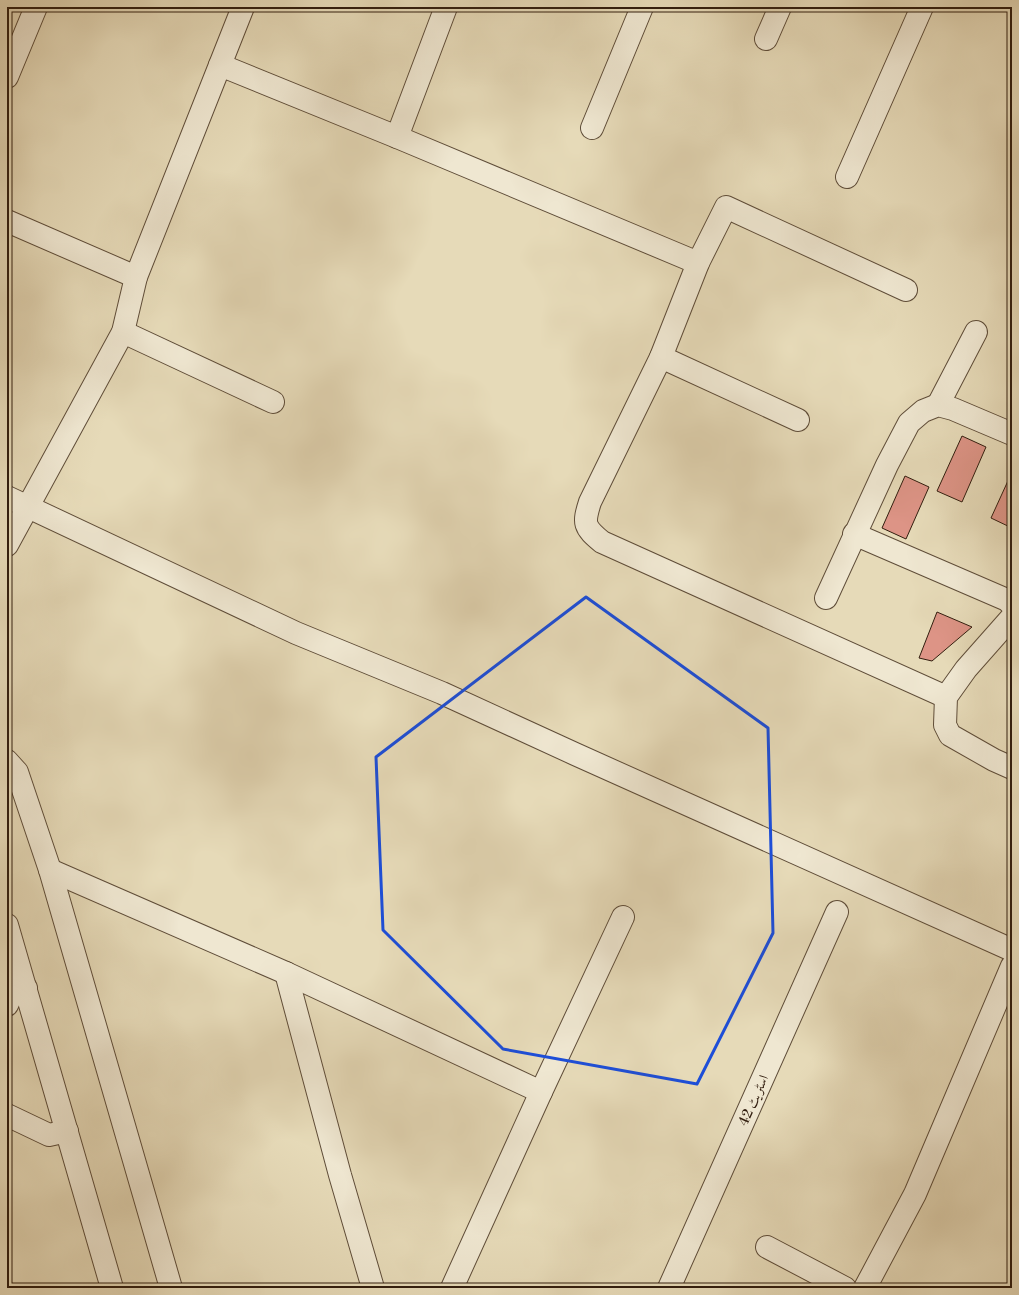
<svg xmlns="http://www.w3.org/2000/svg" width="1019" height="1295" viewBox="0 0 1019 1295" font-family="'Libre Bodoni',Amiri,serif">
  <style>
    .building { fill: #dd9486; stroke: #321e0f }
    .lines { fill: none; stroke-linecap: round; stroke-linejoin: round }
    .minor-casing { stroke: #5f4d39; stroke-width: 24 }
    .minor { stroke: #efe7d1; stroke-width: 22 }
    .marked { fill: none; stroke: #1d4ed8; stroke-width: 3; stroke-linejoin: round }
    .labels { text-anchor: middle; stroke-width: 4; stroke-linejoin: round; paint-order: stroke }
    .street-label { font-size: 14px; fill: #321e0f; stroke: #efe7d1 }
  </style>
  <rect width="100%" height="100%" fill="#e6dab8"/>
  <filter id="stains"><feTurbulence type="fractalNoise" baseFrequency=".005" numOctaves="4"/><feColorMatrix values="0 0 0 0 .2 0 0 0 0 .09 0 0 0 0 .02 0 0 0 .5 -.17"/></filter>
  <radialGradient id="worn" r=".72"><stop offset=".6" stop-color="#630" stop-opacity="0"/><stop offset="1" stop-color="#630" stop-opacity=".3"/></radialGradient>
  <g class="building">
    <path d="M962,436l24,11 -24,55 -25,-11z"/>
    <path d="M1012,472v56l-21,-10z"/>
    <path d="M905,476l24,11 -23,52 -24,-11z"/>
    <path d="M937,612l35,15 -40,34 -13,-3z"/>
  </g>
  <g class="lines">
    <defs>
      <g id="minor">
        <path d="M766,39l14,-32"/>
        <path d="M220,65l177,72 301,126"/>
        <path d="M7,77l29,-70"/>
        <path d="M592,128l50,-121"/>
        <path d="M397,137l49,-130"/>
        <path d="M847,177l75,-170"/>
        <path d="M7,221l129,56"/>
        <path d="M906,290l-180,-83 -28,56 -37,94 -71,145c-7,22 -6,25 12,40l344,155"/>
        <path d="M123,332l150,70"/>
        <path d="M661,357l137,63"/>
        <path d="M938,405l38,-73"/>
        <path d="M7,497l289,136 146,60 133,61 437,196"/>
        <path d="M854,534l153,66 5,5"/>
        <path d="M7,545l116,-213 13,-55 107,-270"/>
        <path d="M826,598l61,-133 22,-42 14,-12 15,-6 15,4 59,25"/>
        <path d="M1012,617l-46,52 -20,28 -1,28 5,10 44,25 18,8"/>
        <path d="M7,761l10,11 33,98 121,418"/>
        <path d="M50,870l236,103 255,119"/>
        <path d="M7,925l105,363"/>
        <path d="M286,973l54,202 33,113"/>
        <path d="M7,1005l5,-11 14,-6"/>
        <path d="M7,1115l42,20 18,-4"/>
        <path d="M767,1247l78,41"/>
        <path d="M452,1288l89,-196 82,-175"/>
        <path d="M669,1288l168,-376"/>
        <path d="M865,1288l50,-94 97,-228"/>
      </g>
    </defs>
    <use href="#minor" class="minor-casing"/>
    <use href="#minor" class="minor"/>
  </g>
  <path class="marked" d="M586,597l182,131 5,205 -76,151 -194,-35 -120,-119 -7,-173z"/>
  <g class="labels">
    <g class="street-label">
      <text transform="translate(753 1100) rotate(-66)" y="5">اسٹریٹ 42</text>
    </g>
  </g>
  <rect width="1019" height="1295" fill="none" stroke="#e6dab8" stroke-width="24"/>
  <rect x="8" y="8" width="1003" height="1279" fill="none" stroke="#321e0f" stroke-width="2"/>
  <rect x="12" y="12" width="995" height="1271" fill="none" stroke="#321e0f"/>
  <rect width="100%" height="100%" filter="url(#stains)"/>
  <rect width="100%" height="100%" fill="url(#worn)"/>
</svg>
